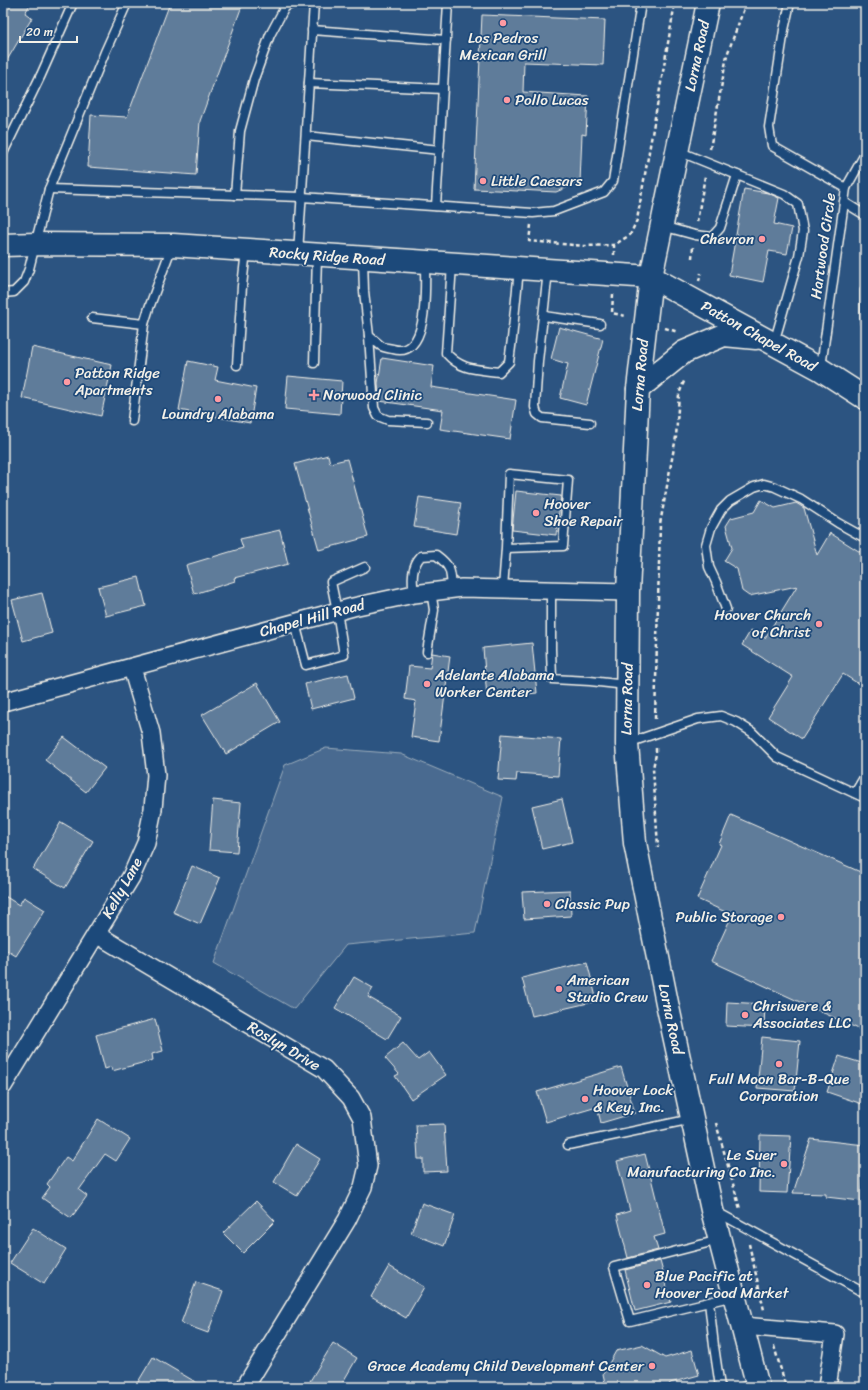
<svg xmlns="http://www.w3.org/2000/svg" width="868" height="1390" viewBox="0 0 868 1390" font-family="Sriracha,sans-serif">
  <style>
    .green { fill: #496b90; stroke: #9eaebc }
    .building { fill: #5e7b9a; stroke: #f4f1e8 }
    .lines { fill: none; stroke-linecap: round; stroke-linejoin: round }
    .lane-casing { stroke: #f4f1e8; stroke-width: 11 }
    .street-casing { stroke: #f4f1e8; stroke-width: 20 }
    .secondary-casing { stroke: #f4f1e8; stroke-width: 25 }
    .path { stroke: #f4f1e8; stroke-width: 2.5; stroke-dasharray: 4 3; stroke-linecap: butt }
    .lane { stroke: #1f4a7a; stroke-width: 8 }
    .street { stroke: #1f4a7a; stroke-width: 17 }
    .secondary { stroke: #1f4a7a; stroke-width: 22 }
    .poi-dot { fill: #ff9aa2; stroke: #1f4a7a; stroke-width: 1.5 }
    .labels { text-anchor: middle; stroke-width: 3.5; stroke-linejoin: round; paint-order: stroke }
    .poi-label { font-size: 15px; fill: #f4f1e8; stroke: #1f4a7a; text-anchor: start }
    .street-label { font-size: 15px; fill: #f4f1e8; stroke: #1f4a7a }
  </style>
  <rect width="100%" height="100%" fill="#2c5481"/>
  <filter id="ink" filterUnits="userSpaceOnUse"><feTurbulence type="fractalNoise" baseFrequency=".025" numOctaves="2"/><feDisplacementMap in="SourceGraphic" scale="8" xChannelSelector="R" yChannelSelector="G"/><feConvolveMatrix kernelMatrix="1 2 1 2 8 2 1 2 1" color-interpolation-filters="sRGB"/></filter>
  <g filter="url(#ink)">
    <path class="green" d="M326,748l75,6 102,43 -28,136 -129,12 -52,64 -80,-46 71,-198z"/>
    <g class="building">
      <path d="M3,3h28l-6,10 7,5 -29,49z"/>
      <path d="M170,3h73l-43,118 -4,54 -108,-8 3,-52 36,2z"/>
      <path d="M482,15l123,5 -2,45 -79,-3 -1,30 65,4 -2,39 -4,-1 -2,48 -24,10 -38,-2v1l-44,-2z"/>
      <path d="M744,189l24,4 11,5 -5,26 18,4 -5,26 -18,-3 -6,31 -34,-7z"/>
      <path d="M559,327l44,12 -17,66 -26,-7 8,-34 -17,-5z"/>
      <path d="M32,347l80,18 -11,51 -79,-18z"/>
      <path d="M382,358l52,8 -3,21 85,13 -6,39 -70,-10 3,-19 -64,-9 -1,-18z"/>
      <path d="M188,361l30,6 -3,13 41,8 -6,35 -71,-13z"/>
      <path d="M288,376l54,5 -2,33 -55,-5z"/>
      <path d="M328,455l2,8 17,-4 21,78 -49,13 -24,-86z"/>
      <path d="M516,491l45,5 -5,39 -44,-5z"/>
      <path d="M419,497l42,6 -5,31 -42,-7z"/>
      <path d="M761,500l14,8 21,-5 8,5 13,47 13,-22 35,22v133l-22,-14 -41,65 -34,-22 25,-40 -51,-32 9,-15 14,8 32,-52 -48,10 -7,-5 -5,-22 -13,-8 8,-13 -6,-22 5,-8 23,-6z"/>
      <path d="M280,530l8,34 -54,14 1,3 -41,13 -8,-29 57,-17 -3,-9z"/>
      <path d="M139,577l7,29 -40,10 -8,-29z"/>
      <path d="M42,593l10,40 -29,8 -11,-41z"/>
      <path d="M532,643l5,50 -50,5 -4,-50z"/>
      <path d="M432,653l18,3 -11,85 -28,-4 5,-36 -11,-2 4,-33 21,2z"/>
      <path d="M348,674l6,24 -43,11 -6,-25z"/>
      <path d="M257,683l23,39 -54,32 -24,-39z"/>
      <path d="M502,734l59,5 -3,37 -41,-3 -1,8 -18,-1z"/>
      <path d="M64,737l41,31 -19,24 -41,-32z"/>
      <path d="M562,799l10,43 -30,7 -10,-43z"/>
      <path d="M213,800l28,3 -4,49 -28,-2z"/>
      <path d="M731,815l134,59v158l-154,-71 21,-46 -35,-16 24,-54 -2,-1z"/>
      <path d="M61,822l32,19 -28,47 -32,-19z"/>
      <path d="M192,866l28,12 -20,46 -27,-12z"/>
      <path d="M570,890l1,26 -47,3 -2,-27z"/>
      <path d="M3,895l16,10 5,-8 21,13 -29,46 -13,-8z"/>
      <path d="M587,962l10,39 -65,15 -10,-38z"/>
      <path d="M354,977l19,11 -5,9 33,19 -14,23 -52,-31z"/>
      <path d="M727,1002l38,2 -1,24 -38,-2z"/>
      <path d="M155,1019l8,32 -11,3 1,6 -41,11 -1,-4 -6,2 -9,-34z"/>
      <path d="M762,1037l38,4 -5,50 -38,-3z"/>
      <path d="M403,1043l15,17 11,-8 17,23 -35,24 -16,-23 4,-2 -14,-16z"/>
      <path d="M839,1056l26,8v41l-38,-13z"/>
      <path d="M621,1067l14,46 -34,10 -4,-16 -51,15 -9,-30z"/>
      <path d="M98,1119l32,20 -14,22 -11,-7 -26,36 8,6 -16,22 -29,-20 8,-11 -3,-3 19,-27 6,4z"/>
      <path d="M444,1124l3,47 -24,1v-13h-5l-2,-34z"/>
      <path d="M760,1135l31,1 -4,57 -28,-1z"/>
      <path d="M811,1139l54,6v18l-4,38 -35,-4v-3l-33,-1z"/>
      <path d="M296,1144l24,15 -23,37 -23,-14z"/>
      <path d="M645,1154l20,80 -11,3 4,13 -30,8 -11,-43 13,-4 -13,-50z"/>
      <path d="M256,1201l19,20 -32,32 -20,-20z"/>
      <path d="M422,1203l33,12 -11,31 -33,-13z"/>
      <path d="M33,1228l33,21 -22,35 -34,-21z"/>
      <path d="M660,1261l11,41 -36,9 -10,-41z"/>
      <path d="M389,1266l35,21 -18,31 -35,-21z"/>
      <path d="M196,1282l27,9 -15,42 -27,-10z"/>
      <path d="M333,1343l24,15 -17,29h-21l-9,-6z"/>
      <path d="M642,1345l23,13 27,-8 7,25 -29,8 -2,4h-62l-3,-13 13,-23z"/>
      <path d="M153,1357l51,30h-69z"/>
    </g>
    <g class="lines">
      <defs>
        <g id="lane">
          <path d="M790,3l-6,27 -15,97 3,19 74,42 -25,179"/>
          <path d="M312,30l134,10"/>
          <path d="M309,83l134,6"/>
          <path d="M306,136l134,14"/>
          <path d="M678,151l106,43 14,10 5,27 -4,25 -25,87"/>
          <path d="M3,153l38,-78 32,-72"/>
          <path d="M846,188l19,-34"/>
          <path d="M49,189l253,8 231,16 21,-2 50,-19 9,-11 28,-178"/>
          <path d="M235,195l5,-64 14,-52 16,-44 15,-28 8,-4"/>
          <path d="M844,202l21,13"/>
          <path d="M436,206l12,-203"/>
          <path d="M662,226l33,9 17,2 8,-9 17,-53"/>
          <path d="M298,253l16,-250"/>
          <path d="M363,259l1,32 5,45c4,3 8,7 12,10 3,2 8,2 12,3 37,11 32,-65 32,-86"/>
          <path d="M452,265l-6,88c16,18 31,16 53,19l10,-10 3,-23 7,-70"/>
          <path d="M548,271l-10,90 -3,46 2,7 5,4 48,5"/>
          <path d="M865,290v33"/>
          <path d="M3,293l11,-1 10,-10 5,-13 20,-80 56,-137 22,-49"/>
          <path d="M544,316l56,8"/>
          <path d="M92,318l52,6"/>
          <path d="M369,336l5,72 4,8 10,4 39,2"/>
          <path d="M314,363l3,-107"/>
          <path d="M237,365l5,-79 4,-35"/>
          <path d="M132,421l12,-97 5,-16 23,-62"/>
          <path d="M503,588l3,-40 57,-2 5,-66 -59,-6 -3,74"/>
          <path d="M551,590v59l1,30 38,2 36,4"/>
          <path d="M414,594c-2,-14 -3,-27 7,-38l15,-1c15,11 15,16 16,34"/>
          <path d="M726,609l-10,-27 -7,-15 -3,-22 5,-17 10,-18 9,-9 24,-14 10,-3 11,3 26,12 37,24 27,15"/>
          <path d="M295,623l11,42 38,-10 -7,-44 -6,-29 34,-15"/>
          <path d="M427,652l7,-42 -3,-19"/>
          <path d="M628,743l70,-24 23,-3 15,6 16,10 25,25 88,41"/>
          <path d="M855,793l10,-17"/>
          <path d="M568,1145l124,-26"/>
          <path d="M717,1212l142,78 6,2"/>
          <path d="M719,1240l-105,27 16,54 104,-25"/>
          <path d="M709,1302l5,44 6,41"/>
          <path d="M743,1387l14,-2"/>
        </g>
        <g id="street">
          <path d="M3,702l350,-95 61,-13 48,-6 166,4"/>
          <path d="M96,934l228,135 27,29 11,20 6,48 -5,21 -16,33 -102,167"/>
          <path d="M3,1086l128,-209 15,-34 7,-34 3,-34 -5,-42 -19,-65"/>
          <path d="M743,1326l92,8 -8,53"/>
        </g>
        <g id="secondary">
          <path d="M708,3l-57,274 -13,112 -10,203 -1,152 8,99 32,160 45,207 46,177"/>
          <path d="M3,245l33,-1 137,1 478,32 169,92 45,29"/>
          <path d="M638,389l46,-37 40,-17 32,3"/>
        </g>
      </defs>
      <use href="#lane" class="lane-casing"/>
      <use href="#street" class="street-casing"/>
      <use href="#secondary" class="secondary-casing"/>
      <g class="path">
        <path d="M710,149l17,-94 19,-52"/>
        <path d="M697,222l8,-46"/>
        <path d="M531,225l-2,16 55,5 30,-1"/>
        <path d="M614,255v-10l16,-10 7,-15 38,-217"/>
        <path d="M692,258l1,-11"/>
        <path d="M699,281l2,-8"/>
        <path d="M613,294l-1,19 14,3"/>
        <path d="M665,328l13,4"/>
        <path d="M655,719l5,-195 16,-87 3,-43 6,-15"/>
        <path d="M656,748v6l-3,14 5,79"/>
        <path d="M716,1123l24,86"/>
        <path d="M749,1244l15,66"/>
        <path d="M774,1346l12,41"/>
      </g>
      <use href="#lane" class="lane"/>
      <use href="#street" class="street"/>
      <use href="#secondary" class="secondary"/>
    </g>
  </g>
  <g class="poi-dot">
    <circle cx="503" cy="23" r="4"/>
    <circle cx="507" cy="100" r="4"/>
    <circle cx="483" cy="181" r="4"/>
    <circle cx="762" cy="239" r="4"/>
    <circle cx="67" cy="382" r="4"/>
    <path d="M312 389h4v4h4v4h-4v4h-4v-4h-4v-4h4z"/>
    <circle cx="218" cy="399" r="4"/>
    <circle cx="536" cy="513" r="4"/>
    <circle cx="819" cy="624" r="4"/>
    <circle cx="427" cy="684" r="4"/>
    <circle cx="547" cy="904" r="4"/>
    <circle cx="781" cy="917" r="4"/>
    <circle cx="559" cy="989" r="4"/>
    <circle cx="745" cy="1015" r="4"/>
    <circle cx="779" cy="1064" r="4"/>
    <circle cx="585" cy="1099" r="4"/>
    <circle cx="784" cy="1164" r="4"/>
    <circle cx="647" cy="1285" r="4"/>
    <circle cx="652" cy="1366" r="4"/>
  </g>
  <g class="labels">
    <g class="poi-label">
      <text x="503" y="43" text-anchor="middle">Los Pedros<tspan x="503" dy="17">Mexican Grill</tspan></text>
      <text x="515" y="105">Pollo Lucas</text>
      <text x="491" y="186">Little Caesars</text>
      <text x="754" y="244" text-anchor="end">Chevron</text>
      <text x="75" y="378">Patton Ridge<tspan x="75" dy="17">Apartments</tspan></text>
      <text x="323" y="400">Norwood Clinic</text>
      <text x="218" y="419" text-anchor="middle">Loundry Alabama</text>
      <text x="544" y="509">Hoover<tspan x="544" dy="17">Shoe Repair</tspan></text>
      <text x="811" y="620" text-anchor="end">Hoover Church<tspan x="811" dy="17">of Christ</tspan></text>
      <text x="435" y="680">Adelante Alabama<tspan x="435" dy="17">Worker Center</tspan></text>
      <text x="555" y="909">Classic Pup</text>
      <text x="773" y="922" text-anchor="end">Public Storage</text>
      <text x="567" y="985">American<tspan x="567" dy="17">Studio Crew</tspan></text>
      <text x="753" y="1011">Chriswere &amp;<tspan x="753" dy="17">Associates LLC</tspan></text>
      <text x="779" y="1084" text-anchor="middle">Full Moon Bar-B-Que<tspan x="779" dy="17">Corporation</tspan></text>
      <text x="593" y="1095">Hoover Lock<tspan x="593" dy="17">&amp; Key, Inc.</tspan></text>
      <text x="776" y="1160" text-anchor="end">Le Suer<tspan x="776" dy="17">Manufacturing Co Inc.</tspan></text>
      <text x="655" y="1281">Blue Pacific at<tspan x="655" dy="17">Hoover Food Market</tspan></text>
      <text x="644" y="1371" text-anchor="end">Grace Academy Child Development Center</text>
    </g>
    <g class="street-label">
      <text transform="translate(697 56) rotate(-78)" y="5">Lorna Road</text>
      <text transform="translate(823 246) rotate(-82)" y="5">Hartwood Circle</text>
      <text transform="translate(327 256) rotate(4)" y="5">Rocky Ridge Road</text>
      <text transform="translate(759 336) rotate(29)" y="5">Patton Chapel Road</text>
      <text transform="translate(640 375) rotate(-85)" y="5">Lorna Road</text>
      <text transform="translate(312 618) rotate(-15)" y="5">Chapel Hill Road</text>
      <text transform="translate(627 699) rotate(-89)" y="5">Lorna Road</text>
      <text transform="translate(122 888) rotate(-61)" y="5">Kelly Lane</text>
      <text transform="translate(671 1019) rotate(78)" y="5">Lorna Road</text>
      <text transform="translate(284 1046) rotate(31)" y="5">Roslyn Drive</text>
    </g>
  </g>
  <rect width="868" height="1390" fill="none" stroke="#1f4a7a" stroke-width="16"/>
  <rect x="8" y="8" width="852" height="1374" fill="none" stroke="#f4f1e8" stroke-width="1.5" filter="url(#ink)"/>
  <path d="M20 36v6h57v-6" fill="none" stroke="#f4f1e8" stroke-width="2"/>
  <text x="26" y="36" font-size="12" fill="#f4f1e8" stroke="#1f4a7a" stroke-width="3" paint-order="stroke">20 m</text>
</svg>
